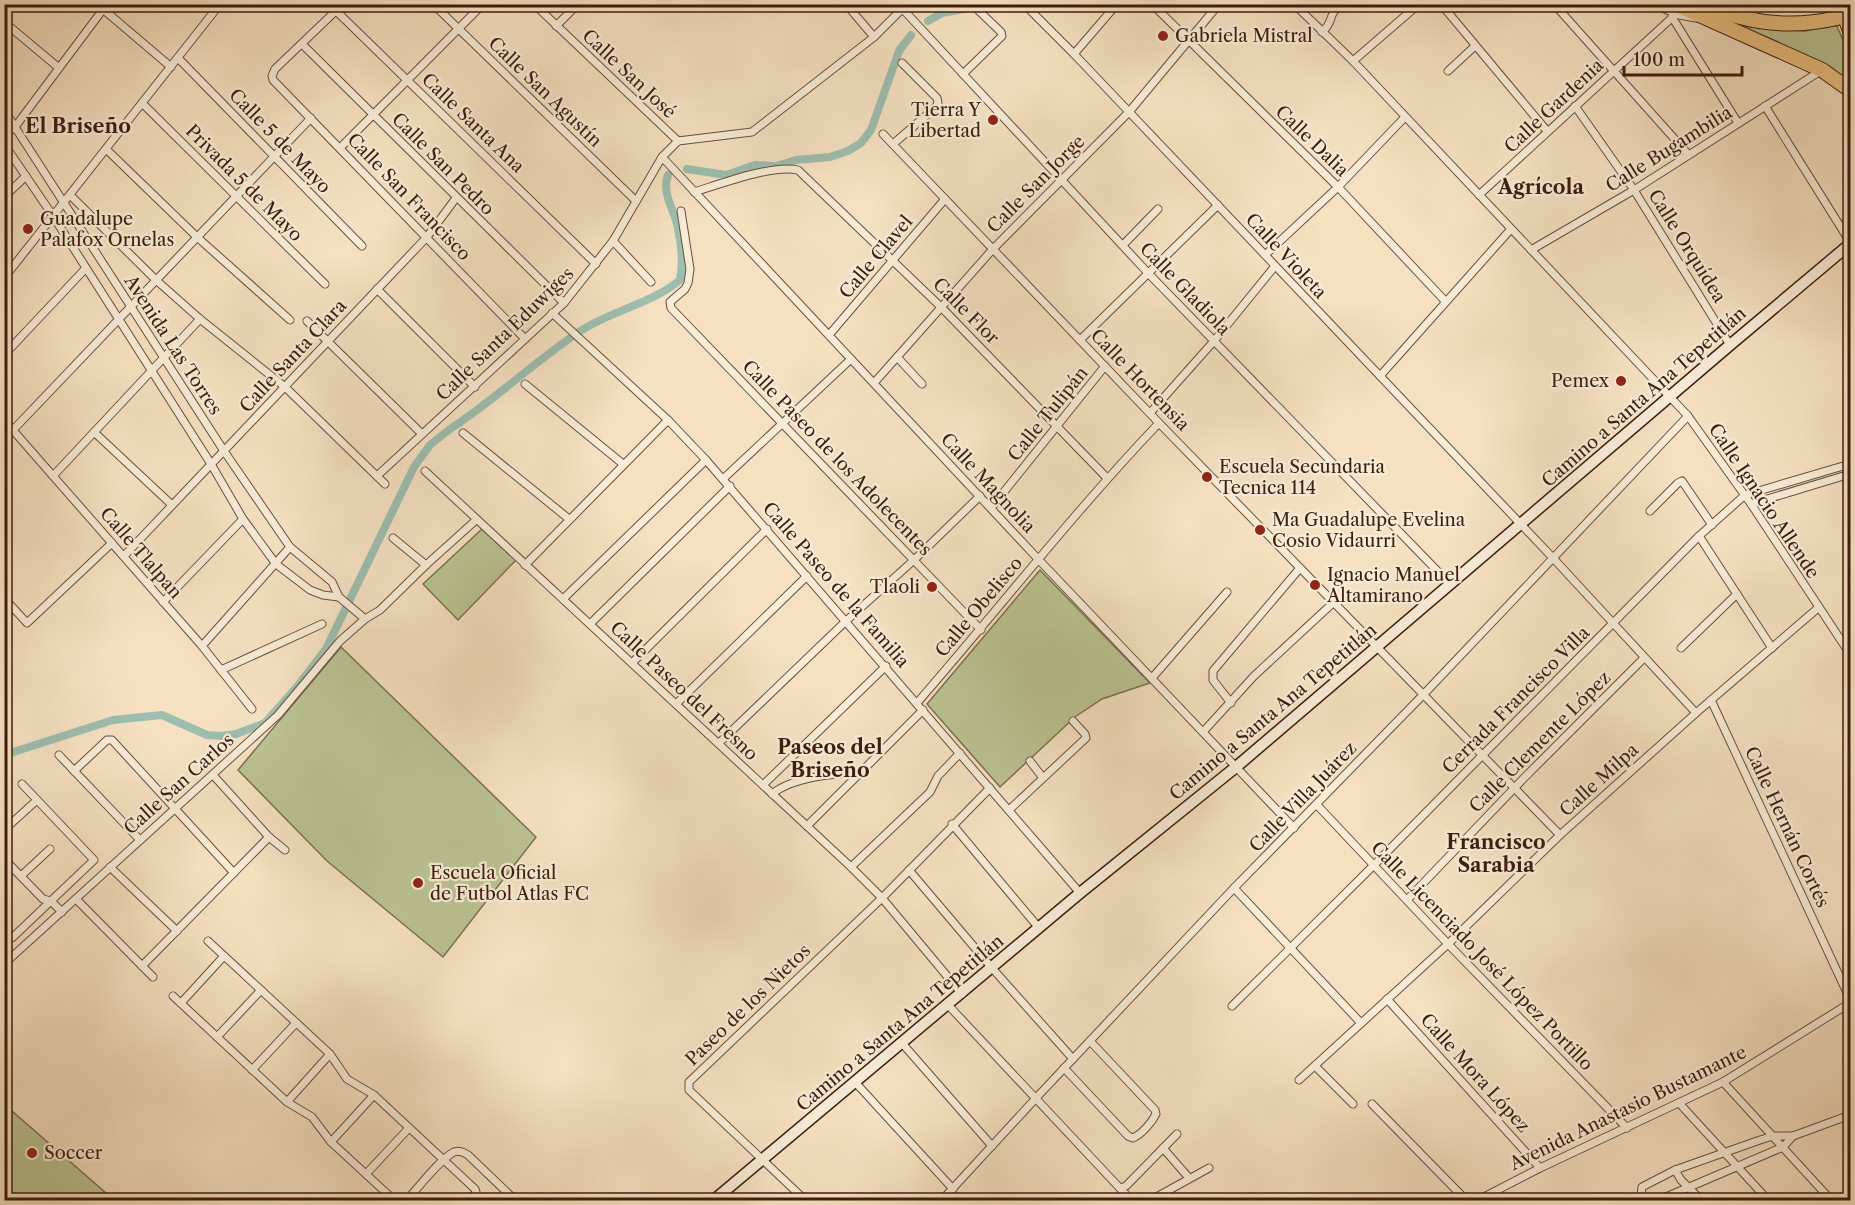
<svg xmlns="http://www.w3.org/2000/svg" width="1855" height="1205" viewBox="0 0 1855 1205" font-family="'Libre Caslon Text',serif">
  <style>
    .green { fill: #bbc394; stroke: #7c7051; stroke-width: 1.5 }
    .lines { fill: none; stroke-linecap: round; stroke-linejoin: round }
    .canal { stroke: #9dbeaf; stroke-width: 8 }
    .street-casing { stroke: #6c4d3b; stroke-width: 9 }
    .secondary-casing { stroke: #3e1c0e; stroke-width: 13 }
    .highway-casing { stroke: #3e1c0e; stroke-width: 16 }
    .street { stroke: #f8ecd7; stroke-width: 7 }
    .secondary { stroke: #f8ecd7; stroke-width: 10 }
    .highway { stroke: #eac081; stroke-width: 14 }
    .poi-dot { fill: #8f2418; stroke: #f8ecd7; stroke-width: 2 }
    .labels { text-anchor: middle; stroke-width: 4.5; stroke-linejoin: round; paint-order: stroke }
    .poi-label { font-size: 18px; fill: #3e1c0e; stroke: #f8ecd7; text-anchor: start }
    .street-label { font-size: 18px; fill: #3e1c0e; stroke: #f8ecd7 }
    .neighbourhood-label { font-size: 20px; font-weight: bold; fill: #3e1c0e; stroke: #f8ecd7 }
  </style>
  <rect width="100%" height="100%" fill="#f5e1c2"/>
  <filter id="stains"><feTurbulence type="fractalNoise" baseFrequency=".00333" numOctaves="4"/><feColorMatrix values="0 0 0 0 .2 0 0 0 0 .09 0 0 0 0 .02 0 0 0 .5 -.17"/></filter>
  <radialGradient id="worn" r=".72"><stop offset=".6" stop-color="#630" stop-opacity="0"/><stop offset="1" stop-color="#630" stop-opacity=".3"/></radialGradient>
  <g class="green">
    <path d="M1728,21l25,6 52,4 31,-7 14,32v26z"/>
    <path d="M482,529l34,31 -58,60 -35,-36z"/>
    <path d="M1040,570l110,113 -48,16 -27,18 -75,70 -73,-83z"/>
    <path d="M341,647l195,190 -93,120 -116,-96 -89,-91z"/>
    <path d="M4,1105h1l109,95h-109z"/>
  </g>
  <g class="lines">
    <g class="canal">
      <path d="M928,21l14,-8 48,-9"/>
      <path d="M687,169l39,6 29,-10 21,1 20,-6 34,-3 18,-6 13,-8 10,-13 28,-79 12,-16"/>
      <path d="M4,755l109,-35 49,-5 45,20 16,1 13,-2 29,-11 32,-36 29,-38 88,-182 16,-22 20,-16c46,-30 86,-69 132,-99 31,-20 69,-26 98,-50 3,-16 2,-34 -2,-51 -3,-19 -17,-35 -10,-54"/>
    </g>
    <defs>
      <g id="street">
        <path d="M97,4l74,63"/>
        <path d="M329,4l267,260"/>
        <path d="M343,4l-68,65 -3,7 1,4 252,259"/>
        <path d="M433,4l203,197"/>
        <path d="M534,4l144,137"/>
        <path d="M846,4l28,33"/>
        <path d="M898,4l250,269 302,311"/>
        <path d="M1152,4l186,183 108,115"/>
        <path d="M1294,4l59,57 335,355 63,88 99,150"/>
        <path d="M1441,4l106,127"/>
        <path d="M1554,4l134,150"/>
        <path d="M1653,4l26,11 17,3"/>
        <path d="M1028,8l46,46 479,504 143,155"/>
        <path d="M1672,17l66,106"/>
        <path d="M4,22l55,46"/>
        <path d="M556,26l22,-22"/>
        <path d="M1322,32c13,-11 4,-15 19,-28"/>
        <path d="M303,45l261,258"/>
        <path d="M1074,54l43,-50"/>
        <path d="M178,58l184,188"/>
        <path d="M1353,61l66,-57"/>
        <path d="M1448,71l27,-25"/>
        <path d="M963,74l39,-38 -1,-4 -23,-22"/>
        <path d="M142,103l183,181"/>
        <path d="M1575,106l59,84 96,155"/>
        <path d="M1765,106l85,136"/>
        <path d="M4,110l220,341 66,96 42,35 7,15 26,22 15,-9 46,-45 50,-45"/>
        <path d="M883,134l276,289 401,412"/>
        <path d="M4,135l11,-8 92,-123"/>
        <path d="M678,141l74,-9 122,-95 33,-33"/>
        <path d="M4,144l49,72 158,248 32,55 33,45 34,26 13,5 16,2"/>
        <path d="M893,144l43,-37 2,-4 -1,-5 -35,-35"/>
        <path d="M340,148l143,-144"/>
        <path d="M106,149l91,88 93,83"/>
        <path d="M662,157l377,403 255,268"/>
        <path d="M694,192c26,-8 80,-28 104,-22l143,137 166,171"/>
        <path d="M70,195l86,85 44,39 85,68 100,97"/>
        <path d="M1479,195l197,-181"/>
        <path d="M4,197l22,-21"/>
        <path d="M681,211l9,58 -2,14 -3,6 -15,13 1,6 310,322"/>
        <path d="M613,241l38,41"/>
        <path d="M1123,245l35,-36"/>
        <path d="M1531,250l103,-60 188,-120"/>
        <path d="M1265,255l73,-68 67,-70"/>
        <path d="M4,278l216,-274"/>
        <path d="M377,289l98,98"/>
        <path d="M552,313l116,107 38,40 374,433"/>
        <path d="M307,321l115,113"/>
        <path d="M829,335l116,-136"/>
        <path d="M1080,340l138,-135"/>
        <path d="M4,355l82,-87"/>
        <path d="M897,357l25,27"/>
        <path d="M1380,376l131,-147"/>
        <path d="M874,383l119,-134 136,-137 90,-108"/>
        <path d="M525,384l98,80"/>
        <path d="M1150,413l64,-72 61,-75"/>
        <path d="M4,420l198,226 50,63"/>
        <path d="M13,430l298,-312"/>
        <path d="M94,432l78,73"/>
        <path d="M463,433l106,86"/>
        <path d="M425,471l426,396 31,31 80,96"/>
        <path d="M53,476l147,-157"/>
        <path d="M377,476l187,-173 49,-62 49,-84 16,-16"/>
        <path d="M723,479l128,-120"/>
        <path d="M1751,504l99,-30"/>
        <path d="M991,508l114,-142"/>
        <path d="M1650,511l28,-28 4,-2 30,44"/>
        <path d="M1699,536l73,112"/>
        <path d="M393,538l33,27"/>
        <path d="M124,556l303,-319 29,-39"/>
        <path d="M525,565l143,-145"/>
        <path d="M4,598l23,25 85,-80"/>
        <path d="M563,599l143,-139"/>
        <path d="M163,602l80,-83"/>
        <path d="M590,624l140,-138"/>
        <path d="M202,646l88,-99"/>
        <path d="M1681,648l56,-54"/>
        <path d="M632,663l135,-134"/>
        <path d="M221,670l101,-46"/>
        <path d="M1152,678l75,-86"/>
        <path d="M1711,700l139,299"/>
        <path d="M917,703c81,-93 157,-191 242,-280"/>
        <path d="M1231,703l-18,-23v-9l87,-103"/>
        <path d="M676,704l131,-128"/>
        <path d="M1203,732l51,-56 80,-74"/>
        <path d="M719,743l127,-122 68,-61 66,-64"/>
        <path d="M59,755l81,85"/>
        <path d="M1030,761l13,17"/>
        <path d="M74,771l33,-31h5l122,133"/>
        <path d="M213,775l56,62 16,13"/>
        <path d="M763,785l123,-119"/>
        <path d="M772,794c21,-17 60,-20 87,-22"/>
        <path d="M1317,805l131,139 179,184"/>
        <path d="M1009,810l77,-72 -1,-4 -12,-13"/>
        <path d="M952,824l87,104"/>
        <path d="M807,826l116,-116"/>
        <path d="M4,830l33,-30"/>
        <path d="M4,859l39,40 8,2 11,11"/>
        <path d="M110,867l67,64"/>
        <path d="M851,867l79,-75 8,-16 22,-23"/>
        <path d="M909,870l83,98 81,91"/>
        <path d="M21,876l29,-27"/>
        <path d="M1234,888l126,134"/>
        <path d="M76,899l77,78"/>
        <path d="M1407,900l117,-122 120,-120"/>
        <path d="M4,930l8,8 82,-78 -72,-76"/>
        <path d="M208,941l122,113 17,25 27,16 101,94 1,3 -5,8"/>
        <path d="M4,964l274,-249 62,-74 25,-22"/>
        <path d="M142,966l127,-129"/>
        <path d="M173,996l114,106 25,15 19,25 63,58"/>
        <path d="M1387,999l153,169"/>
        <path d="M181,1003l43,-47"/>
        <path d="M948,1005l183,195"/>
        <path d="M1232,1006l142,-141 325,-329 46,-41 105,-31"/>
        <path d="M217,1037l44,-47"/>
        <path d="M901,1042l91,104"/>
        <path d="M1315,1066l38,38"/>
        <path d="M1064,1068l64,68 5,2c9,-4 19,-16 23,-24l-1,-4 -65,-69"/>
        <path d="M252,1070l44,-47"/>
        <path d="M1299,1080l149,-136 112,-109 136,-122 122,-105"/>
        <path d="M854,1081l99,108"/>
        <path d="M1723,1082l108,118"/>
        <path d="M287,1102l43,-48"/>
        <path d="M1679,1103l89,97"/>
        <path d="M1372,1104l94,96"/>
        <path d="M331,1142l43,-47"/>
        <path d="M1163,1148l26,30"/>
        <path d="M1675,1170l6,10 20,20"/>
        <path d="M366,1174l43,-46"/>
        <path d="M1120,1188l6,-2 51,-52"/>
        <path d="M407,1200c11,-12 34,-42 47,-48 5,-2 9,0 14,3l47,45"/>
        <path d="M805,1200l-116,-110v-8l193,-184 108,-110"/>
        <path d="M942,1200l95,-103 197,-209 189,-193 265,-279"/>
        <path d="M1151,1200l58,-32"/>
        <path d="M1209,1200l6,-2 6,2"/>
        <path d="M1478,1200l62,-32 183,-86 127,-79"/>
        <path d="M1646,1200l-5,-5 1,-8 33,-17 85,-30 13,-4h20l57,-21"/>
        <path d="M1659,1200l124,-53 10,-11"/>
      </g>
      <path id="secondary" d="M714,1200l366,-307 156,-126 494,-422 120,-101"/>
      <g id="highway">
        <path d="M1675,4l147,66 28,20"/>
        <path d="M1704,4c43,20 86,25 133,14"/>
        <path d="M1840,4l10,27"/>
      </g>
    </defs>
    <use href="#street" class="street-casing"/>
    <use href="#secondary" class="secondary-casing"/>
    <use href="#highway" class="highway-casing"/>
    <use href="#street" class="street"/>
    <use href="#secondary" class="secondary"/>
    <use href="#highway" class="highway"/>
  </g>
  <g class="poi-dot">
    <circle cx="1163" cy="36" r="6"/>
    <circle cx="993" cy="120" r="6"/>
    <circle cx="28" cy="229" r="6"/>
    <circle cx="1621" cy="381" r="6"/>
    <circle cx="1207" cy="477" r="6"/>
    <circle cx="1260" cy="530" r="6"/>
    <circle cx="1315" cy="585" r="6"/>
    <circle cx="932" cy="587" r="6"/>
    <circle cx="418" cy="883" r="6"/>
    <circle cx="32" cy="1153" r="6"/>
  </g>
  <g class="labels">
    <g class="poi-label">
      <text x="1175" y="42">Gabriela Mistral</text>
      <text x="981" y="116" text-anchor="end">Tierra Y<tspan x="981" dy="21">Libertad</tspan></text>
      <text x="40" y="225">Guadalupe<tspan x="40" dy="21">Palafox Ornelas</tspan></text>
      <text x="1609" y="387" text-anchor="end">Pemex</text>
      <text x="1219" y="473">Escuela Secundaria<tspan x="1219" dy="21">Tecnica 114</tspan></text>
      <text x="1272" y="526">Ma Guadalupe Evelina<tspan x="1272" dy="21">Cosio Vidaurri</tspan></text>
      <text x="1327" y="581">Ignacio Manuel<tspan x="1327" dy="21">Altamirano</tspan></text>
      <text x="920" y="593" text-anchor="end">Tlaoli</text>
      <text x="430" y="879">Escuela Oficial<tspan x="430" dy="21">de Futbol Atlas FC</tspan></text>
      <text x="44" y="1159">Soccer</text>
    </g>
    <g class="street-label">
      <text transform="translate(629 74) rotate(43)" y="6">Calle San José</text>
      <text transform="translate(545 92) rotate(44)" y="6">Calle San Agustín</text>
      <text transform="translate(1554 106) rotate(-43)" y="6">Calle Gardenia</text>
      <text transform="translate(473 123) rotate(44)" y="6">Calle Santa Ana</text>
      <text transform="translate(280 141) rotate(46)" y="6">Calle 5 de Mayo</text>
      <text transform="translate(1312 141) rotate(44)" y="6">Calle Dalia</text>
      <text transform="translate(1669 149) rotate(-32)" y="6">Calle Bugambilia</text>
      <text transform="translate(443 164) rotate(45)" y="6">Calle San Pedro</text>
      <text transform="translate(244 183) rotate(45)" y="6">Privada 5 de Mayo</text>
      <text transform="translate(1036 184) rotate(-45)" y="6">Calle San Jorge</text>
      <text transform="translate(409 197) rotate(46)" y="6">Calle San Francisco</text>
      <text transform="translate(1687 246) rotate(58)" y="6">Calle Orquídea</text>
      <text transform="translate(1286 256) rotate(47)" y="6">Calle Violeta</text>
      <text transform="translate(876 257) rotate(-50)" y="6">Calle Clavel</text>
      <text transform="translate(1185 289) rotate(46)" y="6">Calle Gladiola</text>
      <text transform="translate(966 311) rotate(45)" y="6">Calle Flor</text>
      <text transform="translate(505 334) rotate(-44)" y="6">Calle Santa Eduwiges</text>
      <text transform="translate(173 345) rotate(57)" y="6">Avenida Las Torres</text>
      <text transform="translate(293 356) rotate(-47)" y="6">Calle Santa Clara</text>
      <text transform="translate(1140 380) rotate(46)" y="6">Calle Hortensia</text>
      <text transform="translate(1644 397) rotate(-41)" y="6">Camino a Santa Ana Tepetitlán</text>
      <text transform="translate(1048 414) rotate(-51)" y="6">Calle Tulipán</text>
      <text transform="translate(837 458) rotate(46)" y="6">Calle Paseo de los Adolecentes</text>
      <text transform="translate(988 483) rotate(47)" y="6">Calle Magnolia</text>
      <text transform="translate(1764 501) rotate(56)" y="6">Calle Ignacio Allende</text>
      <text transform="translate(141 553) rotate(49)" y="6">Calle Tlalpan</text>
      <text transform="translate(836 585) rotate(49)" y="6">Calle Paseo de la Familia</text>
      <text transform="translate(979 607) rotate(-50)" y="6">Calle Obelisco</text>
      <text transform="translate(684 691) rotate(43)" y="6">Calle Paseo del Fresno</text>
      <text transform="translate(1516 700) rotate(-45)" y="6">Cerrada Francisco Villa</text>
      <text transform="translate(1273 712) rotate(-40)" y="6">Camino a Santa Ana Tepetitlán</text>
      <text transform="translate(1540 742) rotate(-45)" y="6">Calle Clemente López</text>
      <text transform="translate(1599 780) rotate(-42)" y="6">Calle Milpa</text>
      <text transform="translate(179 784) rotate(-42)" y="6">Calle San Carlos</text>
      <text transform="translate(1303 797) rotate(-46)" y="6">Calle Villa Juárez</text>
      <text transform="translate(1787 827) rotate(65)" y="6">Calle Hernán Cortés</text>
      <text transform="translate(1482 956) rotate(46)" y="6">Calle Licenciado José López Portillo</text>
      <text transform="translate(748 1005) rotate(-44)" y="6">Paseo de los Nietos</text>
      <text transform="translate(900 1023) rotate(-40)" y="6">Camino a Santa Ana Tepetitlán</text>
      <text transform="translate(1475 1073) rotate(48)" y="6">Calle Mora López</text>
      <text transform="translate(1628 1108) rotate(-26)" y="6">Avenida Anastasio Bustamante</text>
    </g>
    <g class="neighbourhood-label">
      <text x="78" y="133">El Briseño</text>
      <text x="1541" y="194">Agrícola</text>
      <text x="830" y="754">Paseos del<tspan x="830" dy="23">Briseño</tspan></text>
      <text x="1496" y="849">Francisco<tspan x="1496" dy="23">Sarabia</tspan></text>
    </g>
  </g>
  <rect width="1855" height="1205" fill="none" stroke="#f5e1c2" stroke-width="24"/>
  <rect x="6" y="6" width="1843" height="1193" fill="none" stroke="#3e1c0e" stroke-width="3"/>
  <rect x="12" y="12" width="1831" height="1181" fill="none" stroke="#3e1c0e" stroke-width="1.5"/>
  <path d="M1624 66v9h118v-9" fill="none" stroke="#3e1c0e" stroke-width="3"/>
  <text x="1633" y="66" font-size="18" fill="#3e1c0e" stroke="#f8ecd7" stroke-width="4.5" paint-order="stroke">100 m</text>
  <rect width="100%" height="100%" filter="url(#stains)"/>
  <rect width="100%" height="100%" fill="url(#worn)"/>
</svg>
